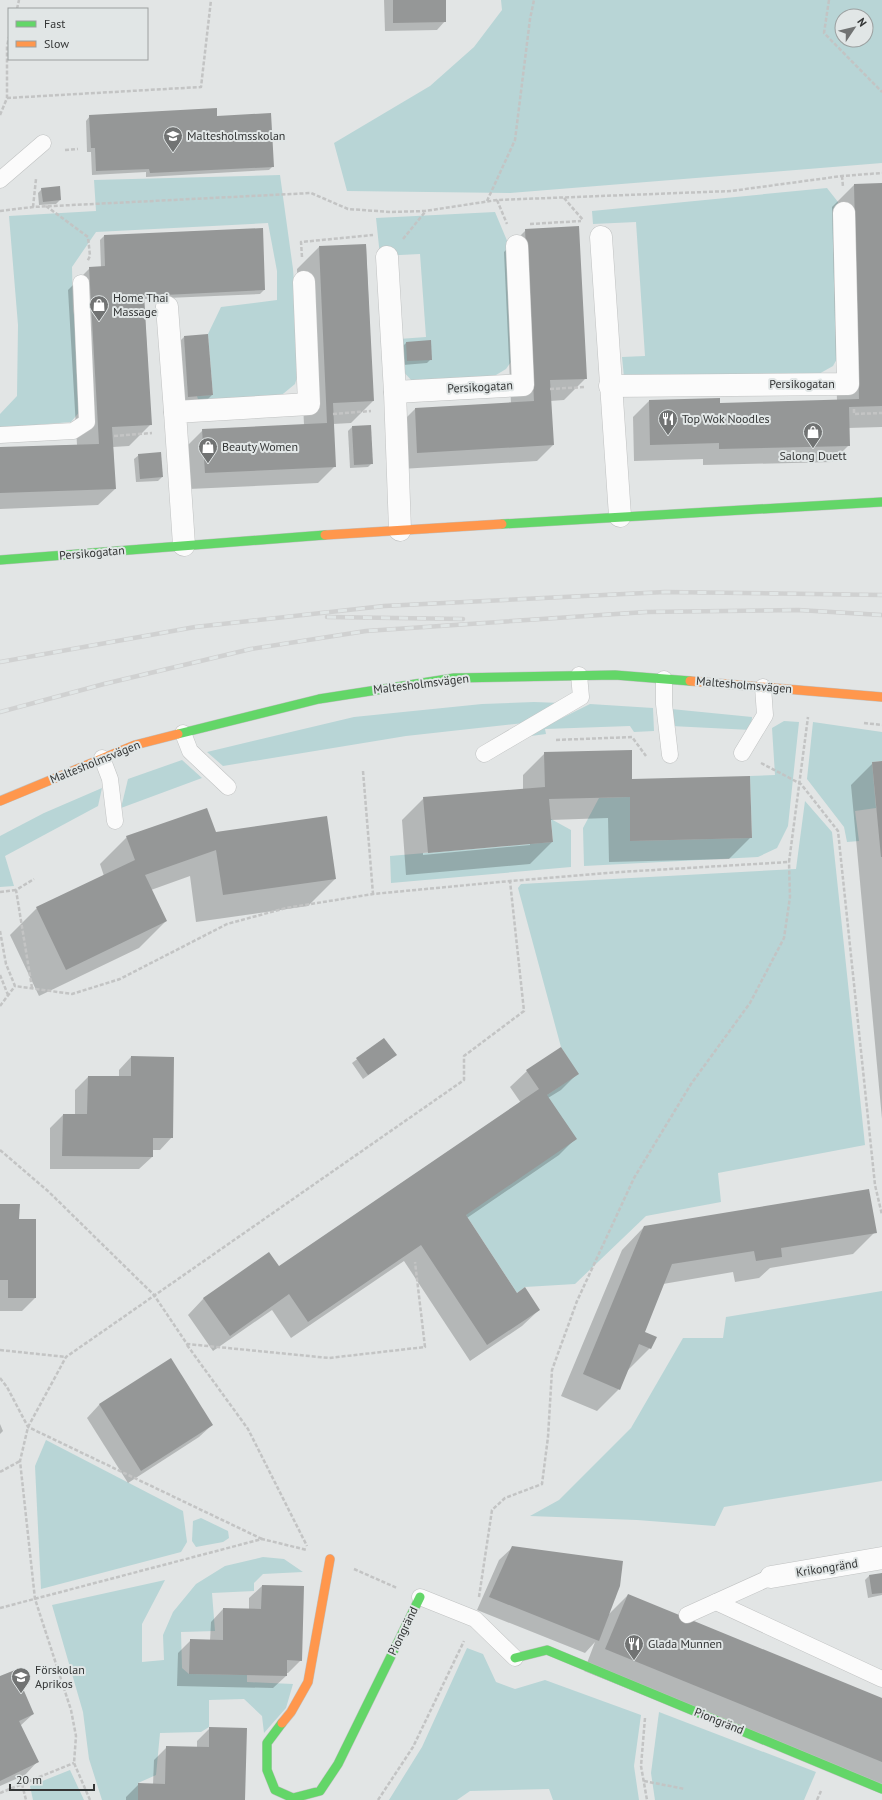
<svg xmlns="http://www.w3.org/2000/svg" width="882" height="1800" viewBox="0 0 882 1800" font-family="'PT Sans',sans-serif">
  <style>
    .green { fill: #b8d5d6; fill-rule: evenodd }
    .shadow { fill: #0003; fill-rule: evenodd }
    .building { fill: #959797 }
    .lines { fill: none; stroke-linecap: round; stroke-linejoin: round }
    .lane-casing { stroke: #c0c2c2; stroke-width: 17 }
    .street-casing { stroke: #c0c2c2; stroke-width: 23 }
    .fast-casing { stroke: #c0c2c2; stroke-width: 10 }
    .slow-casing { stroke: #c0c2c2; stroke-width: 10 }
    .path { stroke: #c3c4c4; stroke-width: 2.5; stroke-dasharray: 4 2; stroke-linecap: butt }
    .lane { stroke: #fbfbfb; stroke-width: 16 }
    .street { stroke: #fbfbfb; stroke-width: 22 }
    .fast { stroke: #63d668; stroke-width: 9 }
    .slow { stroke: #ff974d; stroke-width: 9 }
    .rail-casing { stroke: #d0d1d1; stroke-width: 4.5 }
    .rail { stroke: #e1e6e6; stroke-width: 3; stroke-dasharray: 9; stroke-linecap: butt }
    .labels { text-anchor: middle; stroke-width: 4; stroke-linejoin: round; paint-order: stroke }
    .poi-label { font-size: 12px; fill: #343636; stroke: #e1e6e6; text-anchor: start }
    .street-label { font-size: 12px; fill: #343636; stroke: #e1e6e6 }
  </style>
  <rect width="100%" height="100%" fill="#e2e5e5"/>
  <g class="green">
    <path d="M501,0h381v163l-372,30 -163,-2 -13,-48 96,-57 44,-39 28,-37zM842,16h24v24h-24z"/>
    <path d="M280,175l13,94 7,98 -5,17 -17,14 -79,5 -2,-7 16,-1 -5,-61 13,-27 56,-7v-29l-9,-48 -172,9 -24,35 1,43 4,19 4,81 -10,12 -71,6v-14l17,-18 1,-71 -9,-109 87,-5 -2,-31z"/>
    <path d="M827,188l11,14 5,146 -10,18 -16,9 -193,2 -2,-20 23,-1 -9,-134 -43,2 -1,-13z"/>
    <path d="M495,212l16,38 2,109 -7,10 -15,9 -79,3 -11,-12 -2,-30 27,-2 -6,-83 -40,2 -4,-38z"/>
    <path d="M534,702l27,1 -37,20 -118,13 -183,30 -16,-14 147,-35 128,-13z"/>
    <path d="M590,704l63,4 1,23 -20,1 -4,-6 -85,3 1,5 -15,2 15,-10z"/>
    <path d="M671,709l81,8 -1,13 -80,-4z"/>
    <path d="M784,721l15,1 -11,104 -11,22 -19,9 -174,9 -1,-38 16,-30 31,-1 1,44 121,-3 -2,-62 25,-1 -3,-47z"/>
    <path d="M813,722l69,10v29l-10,1 4,46 -21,3 4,30 -12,1 -3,-15 -37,-48z"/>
    <path d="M182,760l20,18 -81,30 7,-29z"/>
    <path d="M102,788l-4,18 -93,50 9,30 -14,1v-51l44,-23z"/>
    <path d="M805,801l27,31 33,313 -147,28 3,29 -75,14 -71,68 -50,3 -8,6 -51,-78 81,-120 31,-21 -17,-27 -43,-159 3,-4 275,-15z"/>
    <path d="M551,819l20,11v37l-180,16 -1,-27 163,-14z"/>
    <path d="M882,1291v190l-158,26 -9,19 -78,-6 -107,-4 29,-16 72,-72 52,-90h40l3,-21z"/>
    <path d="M46,1440l137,71 4,31 -6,10 -140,37 -6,-123z"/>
    <path d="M201,1518l27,13 1,7 -6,4 -27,5 -4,-6 1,-20z"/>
    <path d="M263,1557l21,2 19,13 -40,2 -9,9v8l-42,2 3,38 -34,1 1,36 7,6 58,1v7l46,2 -7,24 -22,25 -2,-17 -18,-17 -35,1v27l-8,5 -41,1 -4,42 -18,8v17h-36l-13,-41 -6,-47 -31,-107 113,-25 -23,44v38l22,-2 -1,-25 10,-23 23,-28 29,-18z"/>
    <path d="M467,1648l16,6 13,28 19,7 30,-9 96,35 -7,51 5,34h-86l-4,-11 -79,2 -13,9h-68l33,-53z"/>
    <path d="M659,1712l157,60 -12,28h-149l-4,-27z"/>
    <path d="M70,1770l14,30h-51l-3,-14z"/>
  </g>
  <g class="shadow">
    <path d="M384,0h61v21l-8,9 -52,1z"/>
    <path d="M90,116l126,1 57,49 -4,4 -123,7v-5l-54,3 -1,-23h-4l-1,-31z"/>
    <path d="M882,184v243l-34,1 1,17 -17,17 -129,3v-6l-69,2 -1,-44 16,-16 70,3 118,-3 -5,-194 22,-22z"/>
    <path d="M42,189l18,11 -4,4 -17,1 -1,-12z"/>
    <path d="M526,230l60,148 -22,22 -14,1 3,44 -16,16 -136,8 -2,-44 16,-16 96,-5 -7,-152z"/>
    <path d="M104,236l160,54 -4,4 -116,5 7,125 -22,22 -16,1 2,42 -17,16 -98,4v-61l77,-3 -9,-155 22,-22h11l-1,-28z"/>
    <path d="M366,245l7,156 -22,22 -18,1 2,42 -17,17 -129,6 -3,-42 17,-17 101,-5 -7,-156 22,-22z"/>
    <path d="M184,337l28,58 -4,4 -24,2 -4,-60z"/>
    <path d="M407,342l24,17 -4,4 -24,2 -1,-18z"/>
    <path d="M370,426l2,37 -4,4 -18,1 -2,-37 4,-4z"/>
    <path d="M139,455l23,22 -4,4 -22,1 -2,-23z"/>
    <path d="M545,753l86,27 120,57 -22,22 -120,3 -1,-44 -58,2 2,22 -22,22 -124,11 -4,-55 22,-22 99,-8v-15zM530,843v2l-107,10v-2z"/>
    <path d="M882,762v357l-31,-334 22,-22z"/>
    <path d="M215,833l120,46 -27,27 -112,16 -6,-46 -39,14 15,31 -27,27 -100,48 -29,-61 27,-27 67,-32 -4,-12 27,-27z"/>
    <path d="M384,1039l7,20 -28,20 -11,-16z"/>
    <path d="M131,1057l41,80 -12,13h-8v7l-13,12h-89v-41l13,-13h12v-25l13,-13h31v-7z"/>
    <path d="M527,1071l50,3 -16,16 -13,8 27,41 -16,16 -92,63 50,76 22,16 -17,16 -52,35 -66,-100 -113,77 -19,-28 -59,41 -25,-36 16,-17 75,-31 242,-164 -11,-16z"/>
    <path d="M0,1205l18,15 17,78 -13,13h-22z"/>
    <path d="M644,1227l231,5 -22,22 -83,14 -11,10 -24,4 -2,-10 -70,12 -20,49 7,15 -22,22h-1l-8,19 -22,22 -36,-15 61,-146z"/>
    <path d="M170,1360l42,65 -13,12 -71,46 -41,-65 12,-13z"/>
    <path d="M0,1424l3,7 -3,3z"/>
    <path d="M512,1548l95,68 21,-21 254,104v92l-298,-120 11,-29 -10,11 -108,-43 22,-50z"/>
    <path d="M882,1574v21l-14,3 -3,-18 4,-4z"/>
    <path d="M262,1586l39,74 -13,13h-2v3l-13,12 -96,-2 1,-33 13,-13 19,1 1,-19 12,-13 26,1v-12z"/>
    <path d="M0,1677l33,37 -13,12 17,36 -12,13 -25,11z"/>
    <path d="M210,1728l34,72h-118v-3l13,-13 14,1 1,-25 13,-13 30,1v-7z"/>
  </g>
  <g class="building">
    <path d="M393,0h53v22l-53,1z"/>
    <path d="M217,108v8l54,-3 3,54 -124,6 -1,-4 -53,2 -1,-23h-4l-2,-33z"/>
    <path d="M882,183v223l-33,1 1,39 -131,3v-6l-69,2 -1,-45 71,-2v5l139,-4 -5,-215z"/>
    <path d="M60,186l1,14 -18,2 -2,-14z"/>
    <path d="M579,226l8,153 -37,1 4,65 -137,8 -2,-45 119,-7 -9,-172z"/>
    <path d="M263,228l2,62 -121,6 8,129 -40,2 4,62 -116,4v-46l99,-3 -10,-177 16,-1 -1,-31z"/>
    <path d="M366,244l8,157 -41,2 3,64 -131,6 -3,-44 125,-6 -8,-177z"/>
    <path d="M208,334l5,61 -25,2 -4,-61z"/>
    <path d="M431,340l1,20 -25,1 -1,-19z"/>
    <path d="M371,425l2,39 -19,1 -2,-39z"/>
    <path d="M161,452l2,25 -23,2 -2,-25z"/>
    <path d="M632,750v29l118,-3 2,62 -122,3v-44l-81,2 4,43 -125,11 -5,-56 122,-10 -1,-35z"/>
    <path d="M882,761v96h-1l-9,-95z"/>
    <path d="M207,808l9,24 111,-16 9,63 -113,16 -7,-45 -71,25 22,46 -101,49 -30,-63 99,-47 -9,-24z"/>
    <path d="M384,1038l13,17 -29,20 -12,-17z"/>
    <path d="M561,1047l18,27 -32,21 30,44 -111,76 51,78 8,-6 15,23 -53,35 -66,-100 -113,77 -19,-28 -59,42 -27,-38 66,-46 10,14 260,-177 -13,-19z"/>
    <path d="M131,1056l43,1 -1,81h-20v19l-91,-1 1,-42h24l1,-38h43z"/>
    <path d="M869,1189l8,44 -96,15 1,9 -26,4 -2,-10 -82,13 -27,68 12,5 -6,12 -12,-5 -19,46 -37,-16 61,-148z"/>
    <path d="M0,1204h20l-1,15h17v79h-28v-18h-8z"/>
    <path d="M171,1358l42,67 -72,46 -42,-67z"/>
    <path d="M512,1546l111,15 -3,25 -21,55 -110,-44z"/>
    <path d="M882,1573v20l-10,1 -3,-19z"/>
    <path d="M262,1585l42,1 -2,75 -15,-1v16l-98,-2 1,-35 33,1v-32l38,1z"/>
    <path d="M628,1594l254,104v64l-277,-113z"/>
    <path d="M15,1670l19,44 -15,7 20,41 -39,19v-105z"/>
    <path d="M209,1727l38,1 -2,72h-107v-17l27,1 1,-38 43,1z"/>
  </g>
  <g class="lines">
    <defs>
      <g id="lane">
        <path d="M0,180l43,-37"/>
        <path d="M0,435l73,-4 14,-9 -6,-139"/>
        <path d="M664,679v25l6,51"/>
        <path d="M183,733l7,18 38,36"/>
        <path d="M742,753l23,-38 -2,-28"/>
        <path d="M484,754l97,-57 -2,-22"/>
        <path d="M102,758l8,21 5,42"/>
        <path d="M420,1597l55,22 40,39"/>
        <path d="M716,1602l166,77"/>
        <path d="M687,1615l84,-38"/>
      </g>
      <g id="street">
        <path d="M601,237l19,279"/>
        <path d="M387,257l8,135"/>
        <path d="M167,307l8,105"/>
        <path d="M610,386l238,-2 -4,-171"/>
        <path d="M400,530l-5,-138 128,-7 -6,-139"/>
        <path d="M184,545l-9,-133 134,-8 -5,-122"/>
        <path d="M771,1577l111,-19"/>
      </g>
      <g id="fast">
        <path d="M502,524l380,-22"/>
        <path d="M0,560l325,-25"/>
        <path d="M178,734l141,-35 135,-21 161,-3 75,6"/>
        <path d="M515,1658l32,-8 335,139"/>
        <path d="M282,1723l-15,20v27l8,20 18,8 27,-7 18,-27 82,-167"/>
      </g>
      <g id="slow">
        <path d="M325,535l177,-11"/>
        <path d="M690,681l192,16"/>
        <path d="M0,801l135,-56 43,-11"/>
        <path d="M282,1723l9,-11 17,-30 22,-123"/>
      </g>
    </defs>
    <use href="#lane" class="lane-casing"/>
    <use href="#street" class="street-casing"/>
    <use href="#fast" class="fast-casing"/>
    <use href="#slow" class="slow-casing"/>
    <g class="path">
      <path d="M829,0l-5,33 58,59"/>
      <path d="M17,9l2,-9"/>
      <path d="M7,98l194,-11 10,-87"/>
      <path d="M0,115l7,-17v-52l2,-9"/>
      <path d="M65,150l13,-1"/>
      <path d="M842,176l1,11"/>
      <path d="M564,198l19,22"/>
      <path d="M497,200l10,24"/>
      <path d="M487,201l28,-61 15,-121 4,-19"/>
      <path d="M46,206l42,31 2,19 -3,6"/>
      <path d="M33,207l3,-28"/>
      <path d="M0,211l33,-4 278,-14 37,16 43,3 34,-1 72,-11 234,-9 111,-15 40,-3"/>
      <path d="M530,224l51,-3"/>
      <path d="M403,239l22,-27"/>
      <path d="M302,257l-1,-15 72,-7"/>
      <path d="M550,389l35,-2"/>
      <path d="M854,409v5l28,-1"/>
      <path d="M333,414l38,-3"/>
      <path d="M114,436l38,-3"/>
      <path d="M864,723l18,2"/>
      <path d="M556,740l76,-3 14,19"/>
      <path d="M761,763l40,21 37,47 37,354 7,30"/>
      <path d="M363,771l10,123"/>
      <path d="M0,892l16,-2"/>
      <path d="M0,931l6,33 9,22 57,8 48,-15 107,-55 59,-16 87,-14 137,-13 110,-9 169,-10 19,-145"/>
      <path d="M0,975l8,20"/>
      <path d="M32,988l-16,-98 18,-11"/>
      <path d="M0,1006l15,-20"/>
      <path d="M0,1150l49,42 105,103 33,49 142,14 96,-11 -10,-85"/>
      <path d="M187,1345l61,84 59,117"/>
      <path d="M0,1350l66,7"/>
      <path d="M0,1378l7,9 21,40 234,112"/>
      <path d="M0,1472l20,-11"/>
      <path d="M354,1569l43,19"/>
      <path d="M479,1597l13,-87 13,-12 37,-14 6,-47 4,-67 25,-69 57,-123 57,-94 59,-81 34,-65 6,-41 -1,-35"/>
      <path d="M0,1608l262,-69 45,11"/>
      <path d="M645,1718l-4,48 6,34"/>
      <path d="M644,1781l41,8"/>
      <path d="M22,1784l4,16"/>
      <path d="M0,1793l74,-30"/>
      <path d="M90,1800l-16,-37 2,-27 -5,-26 -36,-111 -15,-138 8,-34 38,-70 398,-277v-24l60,-45 -14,-130"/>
      <path d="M378,1800l35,-53 51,-106"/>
      <path d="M817,1800l4,-9"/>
    </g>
    <use href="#lane" class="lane"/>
    <use href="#street" class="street"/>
    <use href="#fast" class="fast"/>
    <use href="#slow" class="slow"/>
    <defs>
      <g id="rail">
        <path d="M327,617l136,2"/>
        <path d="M0,662l195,-35 189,-21 281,-14 217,3"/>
        <path d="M0,712l104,-28 147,-35 115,-18 280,-19 152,-2 84,5"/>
      </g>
    </defs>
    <use href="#rail" class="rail-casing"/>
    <use href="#rail" class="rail"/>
  </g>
  <defs>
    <symbol id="school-pin" viewBox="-11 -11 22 30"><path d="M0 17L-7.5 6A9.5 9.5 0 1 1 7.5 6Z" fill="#717373" stroke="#e1e6e6"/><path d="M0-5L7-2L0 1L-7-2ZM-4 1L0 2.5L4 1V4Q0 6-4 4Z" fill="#fff"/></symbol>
    <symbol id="shop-pin" viewBox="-11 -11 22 30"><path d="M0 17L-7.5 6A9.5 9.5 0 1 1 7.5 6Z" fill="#717373" stroke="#e1e6e6"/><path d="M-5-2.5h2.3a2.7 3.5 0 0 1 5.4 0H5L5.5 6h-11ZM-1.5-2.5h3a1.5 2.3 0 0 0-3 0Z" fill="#fff"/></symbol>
    <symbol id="restaurant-pin" viewBox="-11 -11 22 30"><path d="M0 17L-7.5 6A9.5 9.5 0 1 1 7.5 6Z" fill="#717373" stroke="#e1e6e6"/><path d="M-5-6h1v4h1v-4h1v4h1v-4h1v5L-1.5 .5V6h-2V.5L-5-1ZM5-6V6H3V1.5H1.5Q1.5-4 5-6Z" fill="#fff"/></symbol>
  </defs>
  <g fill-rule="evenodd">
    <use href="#school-pin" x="162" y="125" width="22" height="30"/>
    <use href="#shop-pin" x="88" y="294" width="22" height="30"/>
    <use href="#restaurant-pin" x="657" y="408" width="22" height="30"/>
    <use href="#shop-pin" x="802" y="421" width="22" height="30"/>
    <use href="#shop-pin" x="197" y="436" width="22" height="30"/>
    <use href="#restaurant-pin" x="623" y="1633" width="22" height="30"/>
    <use href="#school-pin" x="10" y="1666" width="22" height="30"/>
  </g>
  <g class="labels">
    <g class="poi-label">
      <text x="187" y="140">Maltesholmsskolan</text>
      <text x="113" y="302">Home Thai<tspan x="113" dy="14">Massage</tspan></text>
      <text x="682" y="423">Top Wok Noodles</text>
      <text x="222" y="451">Beauty Women</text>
      <text x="813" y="460" text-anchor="middle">Salong Duett</text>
      <text x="648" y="1648">Glada Munnen</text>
      <text x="35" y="1674">Förskolan<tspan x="35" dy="14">Aprikos</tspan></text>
    </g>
    <g class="street-label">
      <text x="802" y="388">Persikogatan</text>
      <text transform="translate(480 387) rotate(-3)" y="4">Persikogatan</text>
      <text transform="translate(92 553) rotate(-5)" y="4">Persikogatan</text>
      <text transform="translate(421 684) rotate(-7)" y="4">Maltesholmsvägen</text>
      <text transform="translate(744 685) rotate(5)" y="4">Maltesholmsvägen</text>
      <text transform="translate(95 762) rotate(-22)" y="4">Maltesholmsvägen</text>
      <text transform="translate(827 1568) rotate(-9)" y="4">Krikongränd</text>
      <text transform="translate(403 1631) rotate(-64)" y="4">Piongränd</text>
      <text transform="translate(719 1721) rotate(22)" y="4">Piongränd</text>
    </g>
  </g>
  <rect x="8" y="8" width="140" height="52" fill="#e1e6e6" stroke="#9ca0a0"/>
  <rect x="16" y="21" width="20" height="6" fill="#63d668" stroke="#9ca0a0"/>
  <text x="44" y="28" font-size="12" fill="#343636">Fast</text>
  <rect x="16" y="41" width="20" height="6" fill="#ff974d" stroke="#9ca0a0"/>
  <text x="44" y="48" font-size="12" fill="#343636">Slow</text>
  <g transform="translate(854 28) rotate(55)"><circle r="19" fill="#e1e6e6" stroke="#9ca0a0"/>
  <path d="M0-3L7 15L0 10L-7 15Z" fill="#717373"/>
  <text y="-6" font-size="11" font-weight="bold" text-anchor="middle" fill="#343636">N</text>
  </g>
  <path d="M10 1784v6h84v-6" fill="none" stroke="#343636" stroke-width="2"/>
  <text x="16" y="1784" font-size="12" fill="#343636" stroke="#e1e6e6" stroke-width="3" paint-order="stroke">20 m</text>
</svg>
